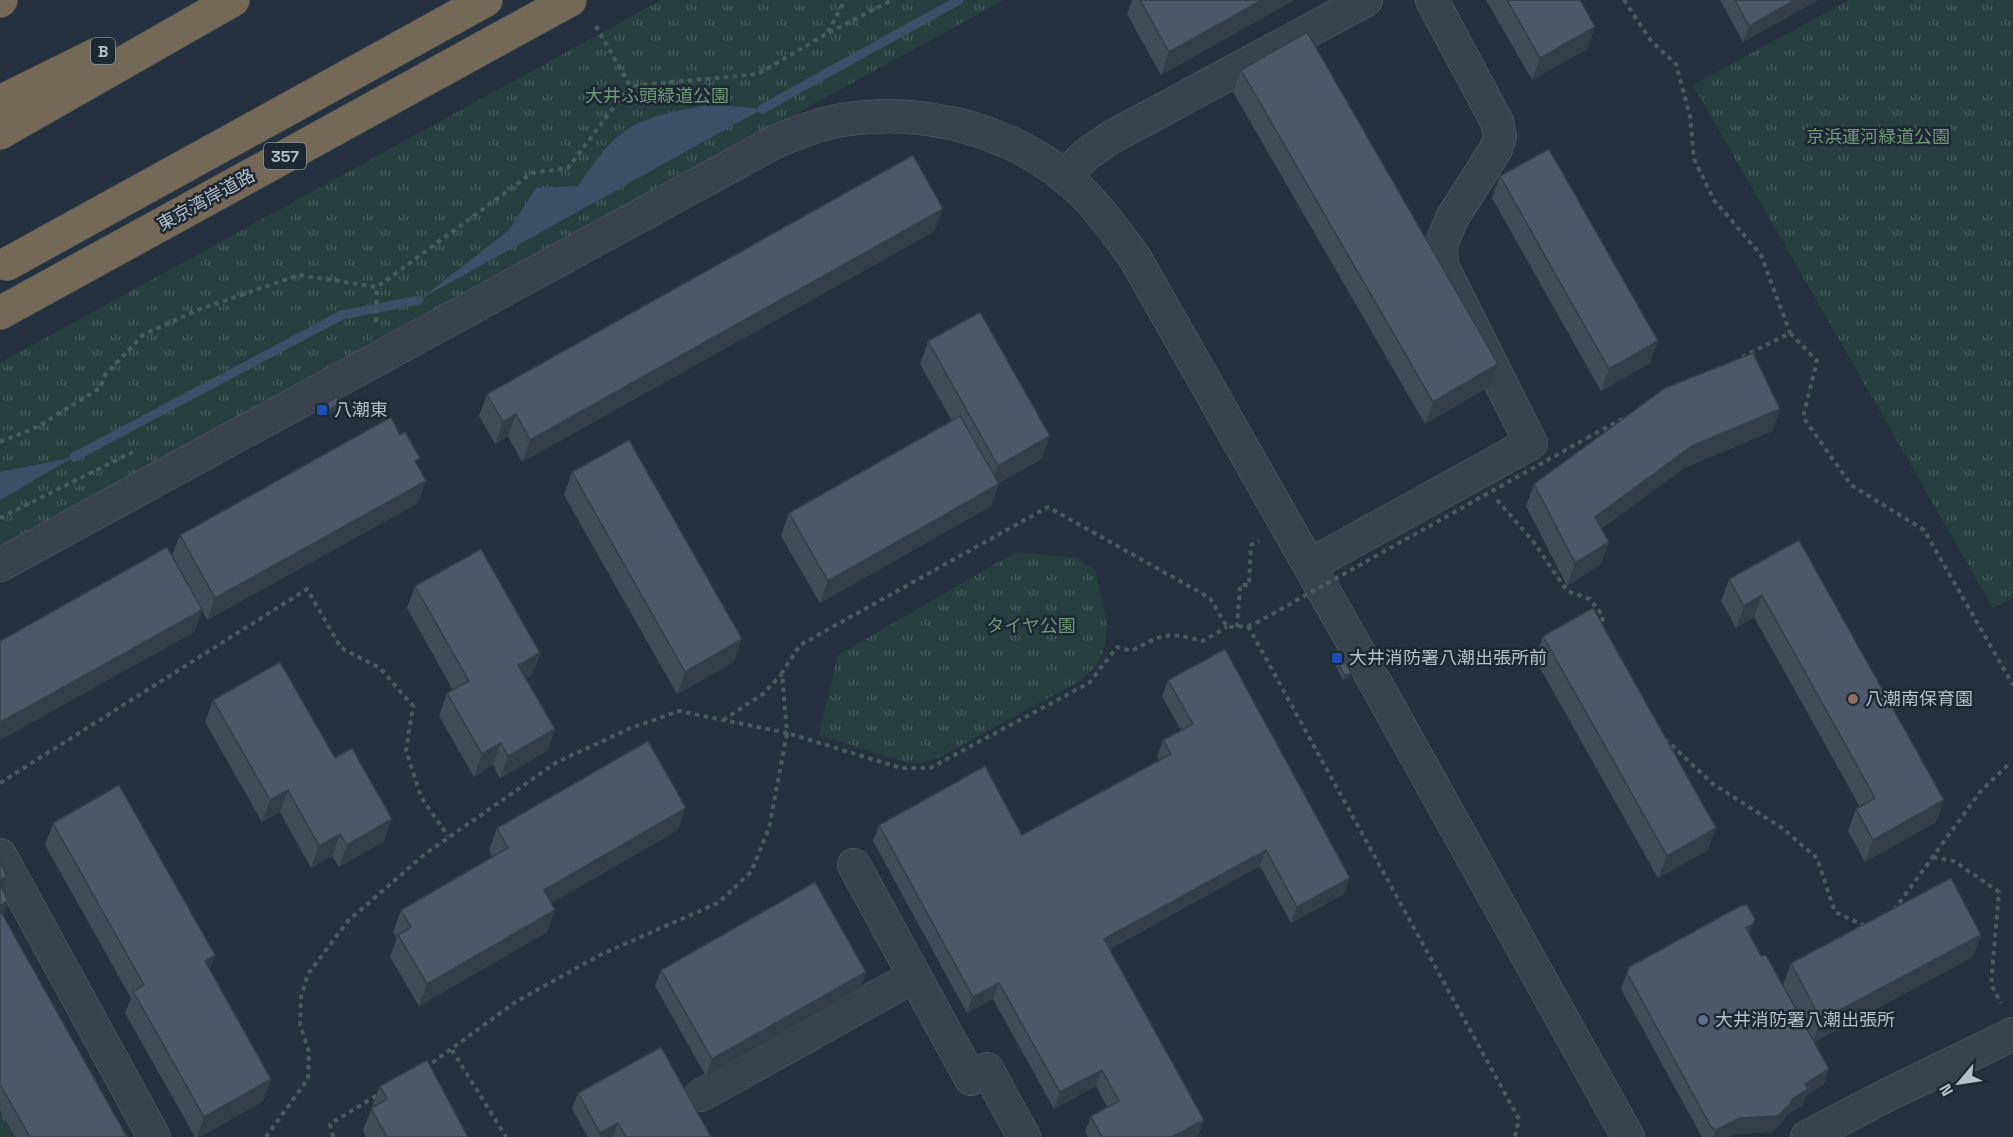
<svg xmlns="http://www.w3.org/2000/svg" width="2013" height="1137" viewBox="0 0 2013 1137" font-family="'Space Grotesk','Noto Sans JP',sans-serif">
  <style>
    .park { fill: url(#park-tufts) }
    .water { fill: #3c4f67 }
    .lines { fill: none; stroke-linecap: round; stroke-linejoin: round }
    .stream { stroke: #3c4f67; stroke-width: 9 }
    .minor-casing { stroke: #57616c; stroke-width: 34 }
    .highway-casing { stroke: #444e59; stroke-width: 34 }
    .path { stroke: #475c5e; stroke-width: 4; stroke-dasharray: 4.5 4.5; stroke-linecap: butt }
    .minor { stroke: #39434e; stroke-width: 33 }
    .highway { stroke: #746857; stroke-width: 33 }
    .path-bridge { stroke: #475c5e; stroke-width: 4; stroke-dasharray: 4.5 4.5; stroke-linecap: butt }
    .wall { fill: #414c59 }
    .shaded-wall { fill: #353e48 }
    .building { fill: #4c5867; stroke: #353e48; stroke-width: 1.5 }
    .transit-dot { fill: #1a4fb4; stroke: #1e2833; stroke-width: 2 }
    .education-dot { fill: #8d6e63; stroke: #1e2833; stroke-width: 2 }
    .service-dot { fill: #5c6f8a; stroke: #1e2833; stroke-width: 2 }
    .labels { text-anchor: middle; stroke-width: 5; stroke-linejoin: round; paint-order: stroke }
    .shield { fill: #1e2833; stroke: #88919c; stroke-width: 1.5 }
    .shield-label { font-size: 16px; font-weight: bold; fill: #b6bec9 }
    .park-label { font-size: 18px; fill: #6d9976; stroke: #1e2833 }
    .street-label { font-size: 18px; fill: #b6bec9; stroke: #1e2833 }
    .poi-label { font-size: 18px; fill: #b6bec9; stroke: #1e2833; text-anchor: start }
  </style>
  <defs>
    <pattern id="park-tufts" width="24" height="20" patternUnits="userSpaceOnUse" patternTransform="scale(1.5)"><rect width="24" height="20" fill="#283f40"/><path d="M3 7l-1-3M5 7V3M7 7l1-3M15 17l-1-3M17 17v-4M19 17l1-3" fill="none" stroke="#45595a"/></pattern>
  </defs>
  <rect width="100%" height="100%" fill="#25313e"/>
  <g class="park">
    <path d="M661,0h343l-1004,549v-186z"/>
    <path d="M1849,0h164v598l-20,10 -300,-523z"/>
    <path d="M1016,552l61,6 18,12c10,44 26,79 -15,111l-142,77 -18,5h-13l-88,-28 19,-80z"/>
    <path d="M0,1110l15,27h-15z"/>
  </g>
  <g class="water">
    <path d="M712,104l50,5 -343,191 90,-70 27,-42 42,-2c15,-21 30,-46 53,-59 25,-14 54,-17 81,-23z"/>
    <path d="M74,457l-74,43v-28z"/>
  </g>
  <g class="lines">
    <g class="stream">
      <path d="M762,109l197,-109"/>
      <path d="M74,457l268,-142 77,-15"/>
    </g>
    <defs>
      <g id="minor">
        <path d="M1064,176l23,-22 23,-16 256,-138"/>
        <path d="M0,565l773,-422c22,-10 45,-19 69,-23 86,-14 179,12 241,73 20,20 36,43 52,65l220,388 273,491"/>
        <path d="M1310,565l221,-122 -89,-177 -1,-21 11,-27 44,-69 4,-13 -3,-14 -65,-122"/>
        <path d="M0,855l154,282"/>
        <path d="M854,865l117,214 16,-10 37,68"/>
        <path d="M701,1095l213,-119"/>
        <path d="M1807,1137l78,-41 128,-62"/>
      </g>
      <g id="highway">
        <path d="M0,1l1,-1"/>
        <path d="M0,102l95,-47"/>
        <path d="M0,133l233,-133"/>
        <path d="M7,264l479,-264"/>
        <path d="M0,313l570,-313"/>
      </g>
    </defs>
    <use href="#minor" class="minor-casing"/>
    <use href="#highway" class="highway-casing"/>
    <g class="path">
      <path d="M1624,0l27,41 25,23 14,52 4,43 20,41 47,55 29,78"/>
      <path d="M596,26l34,60"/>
      <path d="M828,32l17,-32"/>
      <path d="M376,322l1,-35"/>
      <path d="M1742,357l48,-24 27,28 -14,56 48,68 73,45 89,155"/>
      <path d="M1587,438l39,-21"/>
      <path d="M0,442l37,-15 63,-39 5,-13 38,-40 52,-24 104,-36 78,12 155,-114 36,-5 62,-82 128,-12 70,-41 64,-33"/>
      <path d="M1497,500l36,41 34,50 23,8 13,17 -2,11"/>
      <path d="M0,518l137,-68"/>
      <path d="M1248,626l271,493 -4,18"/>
      <path d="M1237,627l3,-42h9l2,-40 8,-4"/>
      <path d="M723,720l40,-26 19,-20"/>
      <path d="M1665,739l48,45 69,44 35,30 18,54 30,14"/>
      <path d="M0,783l307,-194 34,59 39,20 33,38 -7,44 15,47 27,39"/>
      <path d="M1933,857l21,4 45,31 -8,92 10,19"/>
      <path d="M1894,910l86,-118 28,-27"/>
      <path d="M452,1050l54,87"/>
      <path d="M425,1068l92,-67 85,-47 116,-51 33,-31 18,-44 18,-95 114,35h29l159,-85 28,-36 15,4c31,-18 36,-19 71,-10l24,-14"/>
      <path d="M266,1137l42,-58 1,-27 -9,-28 1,-27 7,-23 40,-53 77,-67 132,-92 74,-34 48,-17 108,22 -5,-60 18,-28 248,-138 162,91 17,29 21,-1 8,-3"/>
      <path d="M333,1137l-3,-13 49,-30"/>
    </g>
    <use href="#minor" class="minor"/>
    <use href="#highway" class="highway"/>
    <path class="path-bridge" d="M1256,623l331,-185"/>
  </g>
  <g class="wall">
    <path d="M1132,0h162l-133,75 -34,-61z"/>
    <path d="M1486,0h94l15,27 -8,22 -55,31z"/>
    <path d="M1720,0h98l-75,42z"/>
    <path d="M1241,70l257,294 -8,22 -65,38 -192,-332z"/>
    <path d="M1500,176l150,187 -49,28 -109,-193z"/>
    <path d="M935,231l-413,231 -14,-26 -13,8 -16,-28 8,-22z"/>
    <path d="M928,341l114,118 -44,24 -7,23 -171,97 -39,-67 8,-23 163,-92 -32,-57z"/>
    <path d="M341,403l-2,5 -18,10 -3,-7 2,-4z"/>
    <path d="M1780,409l-8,22 -88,37 -83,61v35l-34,22 -41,-80 8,-22z"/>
    <path d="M417,465l1,38 -211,117 -5,-10 -8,22 -194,108v-99l172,-85 8,-21z"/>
    <path d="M572,472l162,190 -57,32 -113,-199z"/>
    <path d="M1799,540l145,260 -8,22 -71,40 -17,-31 8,-22 4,-2 -106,-190 -18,11 -15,-27 8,-22z"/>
    <path d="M415,586l125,67 -8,22 -6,3 29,51 -8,22 -47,27 -7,-13 -19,12 -35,-61 8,-23 6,-3 -46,-82z"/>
    <path d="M1543,636l165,214 -50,28 -123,-219z"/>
    <path d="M1333,654l16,23 -6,3 -11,-21z"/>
    <path d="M1168,680l176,214 -53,29 -31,-57 -150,83 94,171 -6,16 -2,1h-108l-3,-5 6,-16 16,-9 -11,-21 -42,23 -61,-110 -26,14 -94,-172 6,-16 143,10 137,-75 -2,-3 6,-17 18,-10 -19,-34z"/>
    <path d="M213,700l171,141 -45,26 -7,-11 -21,12 -31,-56 -18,10 -57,-100z"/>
    <path d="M53,823l162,132 -6,15 62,109 -8,22 -63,36h-5l-70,-124 6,-15 -86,-153z"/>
    <path d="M497,828l181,2 -127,73 -4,29 -128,74 -29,-49 7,-19 -4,-6 8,-22 91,-53 -3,-7z"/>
    <path d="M0,862l7,14 -5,13 6,12 -5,14 124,222h-112l-15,-27z"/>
    <path d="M1750,934l11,22 41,64 -19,-35 8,-22 190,-28 -8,22 -159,85 15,27 -6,16 -17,11 -3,9 -17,10 -2,5 -12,12 -38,2 -5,3h-27l-81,-148 8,-22z"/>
    <path d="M661,970l205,2 -6,16 -154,88 -51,-90z"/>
    <path d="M380,1086l88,51h-102l-3,-7z"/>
    <path d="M578,1093l133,44h-123l-16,-28z"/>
  </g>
  <g class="shaded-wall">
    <path d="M1262,0h32l-133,75 8,-23z"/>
    <path d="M1795,0h23l-75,42 6,-16z"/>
    <path d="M1595,27l-8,22 -55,31 8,-22z"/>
    <path d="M943,209l-8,22 -413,231 8,-22z"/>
    <path d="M1658,341l-8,22 -49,28 8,-22z"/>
    <path d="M1498,364l-8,22 -65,38 8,-22z"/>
    <path d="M341,403l-2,5 -18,10 2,-5z"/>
    <path d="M1780,409l-8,22 -88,37 -97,71 8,-22 97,-71z"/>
    <path d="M516,414l-8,22 -13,8 8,-22z"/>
    <path d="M1050,436l-8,23 -52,29 8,-22z"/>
    <path d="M426,481l-8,22 -211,117 8,-22z"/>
    <path d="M999,484l-8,22 -171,97 8,-22z"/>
    <path d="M1609,542l-8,22 -34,22 8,-23z"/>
    <path d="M1762,595l-8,22 -18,11 8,-22z"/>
    <path d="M202,610l-8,22 -194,108v-15l1,-3z"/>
    <path d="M742,639l-8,23 -57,32 8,-22z"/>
    <path d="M540,653l-8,22 -22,12 8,-22z"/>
    <path d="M1351,673l-2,4 -6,3 2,-4z"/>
    <path d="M555,729l-8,22 -47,27 8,-22z"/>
    <path d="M501,743l-8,22 -19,12 8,-23z"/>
    <path d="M288,790l-8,22 -18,10 8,-22z"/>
    <path d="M1944,800l-8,22 -71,40 8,-22z"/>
    <path d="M686,808l-8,22 -142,82 8,-22z"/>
    <path d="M392,819l-8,22 -45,26 8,-22z"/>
    <path d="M1716,828l-8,22 -50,28 9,-22z"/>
    <path d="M340,834l-8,22 -21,12 8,-22z"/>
    <path d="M1266,850l-6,16 -162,89 6,-16z"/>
    <path d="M7,876l-6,16 -1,1v-13z"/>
    <path d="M1350,878l-6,16 -53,29 6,-16z"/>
    <path d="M8,901l-6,16 -2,1v-12z"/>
    <path d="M555,910l-8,22 -128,74 8,-22z"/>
    <path d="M1753,924l-6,17 -1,-13z"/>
    <path d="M1981,935l-8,22 -160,85 8,-22z"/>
    <path d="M215,955l-8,22 -2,-16z"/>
    <path d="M866,972l-6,16 -154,88 6,-17z"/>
    <path d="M999,983l-6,16 -26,14 6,-16z"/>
    <path d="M1829,1069l-6,16 -17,11 -3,9 -17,10 -2,5 -12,12 -38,2 -5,3h-16l3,-7 24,-12 52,-19 13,-15z"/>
    <path d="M1102,1070l-6,16 -42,23 6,-17z"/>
    <path d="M271,1079l-8,22 -63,36h-3l7,-20z"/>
    <path d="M1204,1120l-6,16 -2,1h-24z"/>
    <path d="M618,1123l-5,14h-14l1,-4z"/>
  </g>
  <g class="building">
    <path d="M1140,0h122l-93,52z"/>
    <path d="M1507,0h73l15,27 -55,31z"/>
    <path d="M1735,0h60l-46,26z"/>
    <path d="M1307,32l191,332 -65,38 -192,-332z"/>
    <path d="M1549,149l109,192 -49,28 -109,-193z"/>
    <path d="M913,155l30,54 -413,231 -14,-26 -13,8 -16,-28z"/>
    <path d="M980,312l70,124 -52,30 -70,-125z"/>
    <path d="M1753,353l27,56 -88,37 -97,71 14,25 -34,21 -41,-79 131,-96z"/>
    <path d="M337,397l4,6 -18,10 -3,-6z"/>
    <path d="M960,416l39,68 -171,97 -39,-68z"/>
    <path d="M391,417l9,18 5,-3 15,26 -5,3 11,20 -211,117 -35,-63z"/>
    <path d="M629,440l113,199 -57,33 -113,-200z"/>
    <path d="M1799,540l145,260 -71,40 -17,-31 19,-11 -113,-203 -18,11 -15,-27z"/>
    <path d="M167,547l35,63 -201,112 -1,-2v-79z"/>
    <path d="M481,549l59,104 -22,12 37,64 -47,27 -7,-13 -19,11 -35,-61 22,-12 -54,-95z"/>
    <path d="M1593,608l123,220 -49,28 -124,-220z"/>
    <path d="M1225,649l125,229 -53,29 -31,-57 -162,89 100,181 -32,17h-70l-11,-21 28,-15 -17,-31 -42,22 -61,-109 -26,14 -94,-172 106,-59 37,69 149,-81 -8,-14 30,-16 -25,-44z"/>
    <path d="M1339,651l12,22 -6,3 -12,-22z"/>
    <path d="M280,662l55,96 17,-10 40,71 -45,26 -7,-11 -21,12 -31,-56 -18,10 -57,-100z"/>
    <path d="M648,741l38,67 -142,82 11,20 -128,74 -29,-49 13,-8 -10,-17 107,-62 -11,-20z"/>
    <path d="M119,785l96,170 -10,6 66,118 -67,38 -71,-126 11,-6 -91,-162z"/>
    <path d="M0,862l7,14 -7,4z"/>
    <path d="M1951,878l30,57 -160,85 -30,-57z"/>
    <path d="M815,882l51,90 -154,87 -51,-89z"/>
    <path d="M0,884l8,17 -8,5z"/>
    <path d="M1742,905h5l8,14 -2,5 -7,4 15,28 5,-1 63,114 -24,15 4,5 -17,10 -2,5 -12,12 -38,2 -24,12 -5,-3 -84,-154 2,-6z"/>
    <path d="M0,910l127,227h-97l-30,-53z"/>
    <path d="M661,1047l50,90h-85l-8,-14 -18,10 -22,-40z"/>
    <path d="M427,1060l41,77h-81l-16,-29 16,-9 -7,-13z"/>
  </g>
  <g class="transit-dot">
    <rect x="316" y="404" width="12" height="12" rx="3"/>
    <rect x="1331" y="652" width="12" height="12" rx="3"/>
  </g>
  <circle class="education-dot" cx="1853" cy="699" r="6"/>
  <circle class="service-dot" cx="1703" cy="1020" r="6"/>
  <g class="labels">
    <g class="shield">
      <rect x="91" y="38" width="24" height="26" rx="4.5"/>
      <rect x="264" y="143" width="42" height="26" rx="4.5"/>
    </g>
    <g class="shield-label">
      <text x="103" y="57">B</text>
      <text x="285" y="162">357</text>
    </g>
    <g class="park-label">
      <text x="657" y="102">大井ふ頭緑道公園</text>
      <text x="1878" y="143">京浜運河緑道公園</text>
      <text x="1031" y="632">タイヤ公園</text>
    </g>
    <g class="street-label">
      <text transform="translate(206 200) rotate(-29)" y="6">東京湾岸道路</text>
    </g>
    <g class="poi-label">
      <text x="334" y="416">八潮東</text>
      <text x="1349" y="664">大井消防署八潮出張所前</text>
      <text x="1865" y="705">八潮南保育園</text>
      <text x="1715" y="1026">大井消防署八潮出張所</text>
    </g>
  </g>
  <g transform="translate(1959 1083) rotate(241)" stroke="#1e2833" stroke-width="4.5" paint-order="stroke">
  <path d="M0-4.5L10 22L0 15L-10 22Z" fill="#b6bec9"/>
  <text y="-9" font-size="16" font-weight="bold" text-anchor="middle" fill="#b6bec9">N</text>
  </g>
</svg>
